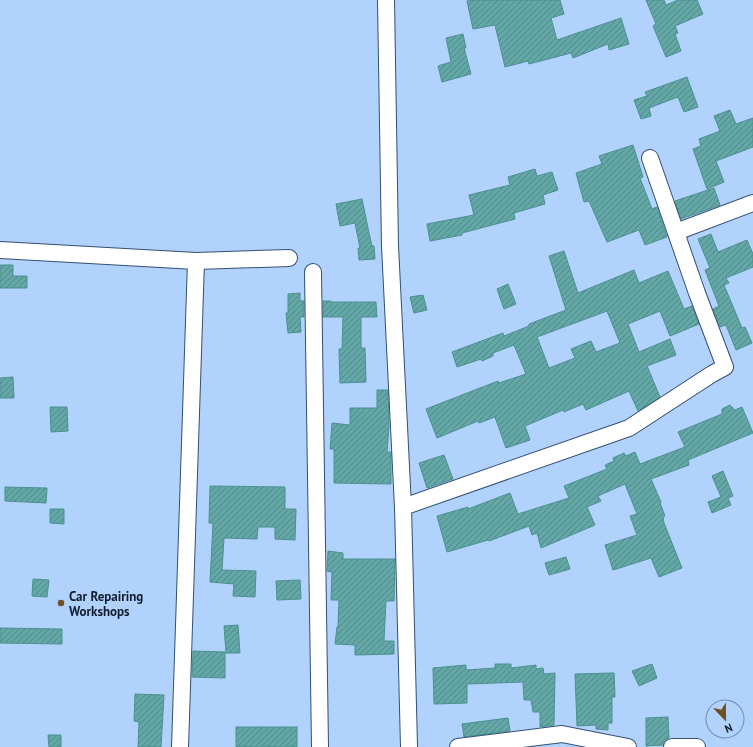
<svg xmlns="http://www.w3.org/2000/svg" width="753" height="747" viewBox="0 0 753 747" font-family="'PT Sans',sans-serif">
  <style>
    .building { fill: url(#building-hatch); stroke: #4b908f; fill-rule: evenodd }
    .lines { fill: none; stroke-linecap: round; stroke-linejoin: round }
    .minor-casing { stroke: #335074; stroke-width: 18 }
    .minor { stroke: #fff; stroke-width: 16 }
    .poi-dot { fill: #6e5025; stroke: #b0d2fc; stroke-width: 1.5 }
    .labels { text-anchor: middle; stroke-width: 3; stroke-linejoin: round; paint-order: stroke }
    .poi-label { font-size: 13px; font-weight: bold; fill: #121e2e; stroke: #b0d2fc; text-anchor: start }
  </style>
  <defs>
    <pattern id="building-hatch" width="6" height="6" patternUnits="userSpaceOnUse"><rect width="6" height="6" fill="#63a8a7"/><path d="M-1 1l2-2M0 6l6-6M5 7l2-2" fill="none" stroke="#508888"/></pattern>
  </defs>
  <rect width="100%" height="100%" fill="#b0d2fc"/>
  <g class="building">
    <path d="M475,0h85l4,14 -13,4 6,22 64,-22 8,26 -20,6 -1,-6 -35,14 -2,-5 -42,11 -1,-3 -23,6 -10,-42 -22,4 -6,-28z"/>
    <path d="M646,0h18l2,5 12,-5h19l6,14 -28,12 3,7 -3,1 6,17 -15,6 -13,-31 3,-2z"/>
    <path d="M463,34l3,14h-2l7,26 -29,8 -4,-16 13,-4 -5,-24z"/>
    <path d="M687,77l11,30 -14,5 -6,-15 -29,11 2,8 -10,3 -7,-19 13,-4 -2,-4z"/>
    <path d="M730,110l6,14 17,-6v29l-37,14 8,21 -17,7 -14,-40 8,-3 -2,-7 21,-8 -6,-15z"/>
    <path d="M633,145l10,32 -3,1 12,31 5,-2 10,30 -22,8 -6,-15 -32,12 -18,-41 -5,1 -8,-29 26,-9 -3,-8z"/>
    <path d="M535,169l2,7 15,-4 6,18 -15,5 2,9 -31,9 1,6 -53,14v2l-32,6 -3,-17 47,-9 -5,-20 41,-10 -2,-8z"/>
    <path d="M714,188l6,17 -39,14 -6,-18z"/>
    <path d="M362,199l7,34 3,13h2l1,13 -16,1 -1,-12h2l-5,-25 -15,3 -4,-22z"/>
    <path d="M711,234l7,18 29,-12 6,14v13l-27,11 3,5 -5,2 18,43 3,-1 7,16 -16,7 -10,-25 -6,2 -7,-18 6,-3 -14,-36 5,-2 -12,-29z"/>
    <path d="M564,251l14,42 56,-23 5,13 29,-12 16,38 8,-3 7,18 -29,12 -10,-25 -32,13 11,28 31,-13 6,16 -29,11 13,31 -22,14 -9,-20 -43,19 -3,-6 -19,8 -1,-2 -38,16 5,14 -24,8 -11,-31 -16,6 -1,-2 -41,17 -11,-29 72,-28 1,2 27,-9 -12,-29 -21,8v3l-11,5 -1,-2 -24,8 -5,-15 51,-19 1,3 25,-10v-2l37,-14 -17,-54zM607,311l13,32 -24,9 -5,-11 -20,8 4,9 -26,10 -12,-31z"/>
    <path d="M0,265h13v11h14v12h-27z"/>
    <path d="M508,284l8,20 -12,5 -7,-20z"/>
    <path d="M300,293v8h4v16h-4l1,15 -13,1 -2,-20h2v-19z"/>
    <path d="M423,295l4,15 -13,3 -4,-16z"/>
    <path d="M323,301h8v1h45l1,15h-16v31h4l1,34 -26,1 -1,-34h3l1,-32h-20z"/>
    <path d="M13,377l1,21h-14v-20z"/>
    <path d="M377,390h11l1,35 -2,27h4v32l-57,-1v-34h-4l2,-26 18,2v-17h27z"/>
    <path d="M730,405l5,5 7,-3 11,26 -65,27 1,5 -38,14 10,23 -1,1 5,13 -2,1 1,6 18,45 -23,9 -8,-19 -38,12 -8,-25 32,-10 -7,-19 7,-2 -12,-30 -27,12 3,5 -14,6 8,18 -54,23 -4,-15 -5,2 -3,-9 -40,15 -1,-1 -41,12 -10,-36 31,-9v2l42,-16 8,21 51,-16 -5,-12 43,-17 -2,-4 9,-4 -1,-3 11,-5 2,3 9,-4 5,12 45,-17 -7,-15 44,-18v-5z"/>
    <path d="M50,407h17l1,24 -17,1z"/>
    <path d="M444,455l9,24 -26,9 -8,-25z"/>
    <path d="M723,471l10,25 -5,2 3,7 -19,8 -4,-11 13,-5 -9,-21z"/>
    <path d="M210,486l75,1v22h11l-1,31 -20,-1v-12h-17l-1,12 -33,-1 -2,32 34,1 -1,26 -22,-1 1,-12 -24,-2 3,-59h-4z"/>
    <path d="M5,487l42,1 -1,15 -41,-2z"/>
    <path d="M50,509h14v15l-14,-1z"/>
    <path d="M328,551l15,2v6h52l-1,42h-8l-2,40h10v13l-39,1v-10l-20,-1 2,-17h1l1,-27h-8l1,-28 -5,-1z"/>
    <path d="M566,557l4,12 -21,6 -4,-12z"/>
    <path d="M33,579l16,1 -2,17 -15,-1z"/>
    <path d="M300,580l1,19 -24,1 -1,-19z"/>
    <path d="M238,625l2,28h-14l-2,-27z"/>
    <path d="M0,628l62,1v15l-62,-1z"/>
    <path d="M193,651l32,1v26l-33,-1z"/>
    <path d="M495,664h16v4l25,-3v4l7,-1 1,6 11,-1 -1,52 -14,2v-15h-7l-2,-12h-7l-1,-18 -56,2v19l-33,1 -1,-36 33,-3v5l29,-2z"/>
    <path d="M652,664l5,14 -18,8 -7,-15z"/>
    <path d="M614,673l1,24h-3v26h-4v7l-12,-1v-4l-19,1 -2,-52z"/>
    <path d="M135,694l29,1 -3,52h-23l1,-25 -5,-1z"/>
    <path d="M668,717l1,21 -5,4 -1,3 -17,1v-28z"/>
    <path d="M508,718l2,13 -46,6 -2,-13z"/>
    <rect x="236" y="727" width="61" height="20"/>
    <path d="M48,735h13v12h-12z"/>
  </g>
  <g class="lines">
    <defs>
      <g id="minor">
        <path d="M386,0l4,246 13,261 6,240"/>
        <path d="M676,232l77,-29"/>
        <path d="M0,250l196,11 93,-3"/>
        <path d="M313,272l7,475"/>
        <path d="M403,507l226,-79 83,-54 13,-7 -28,-74 -47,-135"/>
        <path d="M180,747l16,-486"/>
        <path d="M458,747l104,-13 66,13"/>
        <path d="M672,747h25"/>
      </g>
    </defs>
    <use href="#minor" class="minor-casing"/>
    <use href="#minor" class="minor"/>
  </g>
  <circle class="poi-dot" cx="61" cy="603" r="4"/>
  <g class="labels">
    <g class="poi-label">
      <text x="69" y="601">Car Repairing<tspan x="69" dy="15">Workshops</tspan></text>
    </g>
  </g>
  <g transform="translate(725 719) rotate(158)"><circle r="19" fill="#b0d2fc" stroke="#718aaa"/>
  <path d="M0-3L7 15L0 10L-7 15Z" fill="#6e5025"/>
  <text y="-6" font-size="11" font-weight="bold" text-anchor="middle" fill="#121e2e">N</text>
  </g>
</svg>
